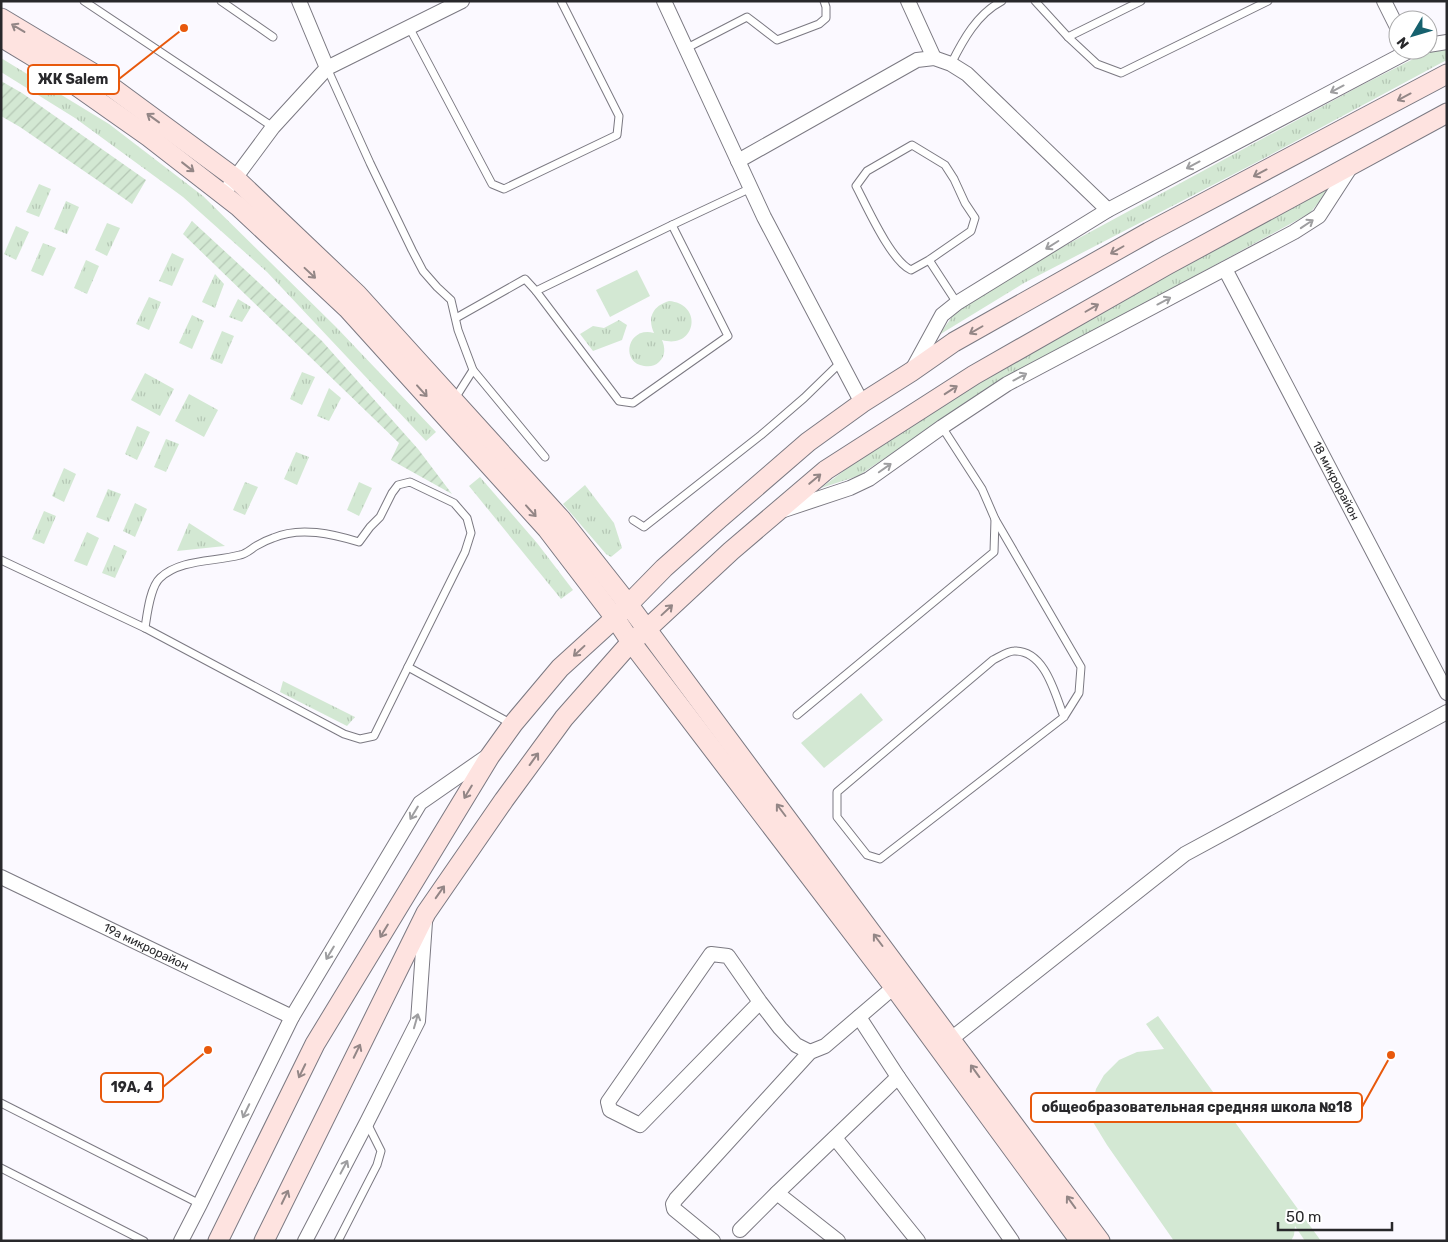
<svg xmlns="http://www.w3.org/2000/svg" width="1448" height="1242" viewBox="0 0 1448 1242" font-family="Rubik,sans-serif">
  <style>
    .grass { fill: url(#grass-tufts) }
    .garden { fill: url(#garden-furrows) }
    .pitch { fill: #d3e8d3 }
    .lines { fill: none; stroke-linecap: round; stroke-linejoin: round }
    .lane-casing { stroke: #7b7982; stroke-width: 9 }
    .street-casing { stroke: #7b7982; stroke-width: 16 }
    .secondary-casing { stroke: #7b7982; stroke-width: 21 }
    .lane { stroke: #fff; stroke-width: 7 }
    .street { stroke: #fff; stroke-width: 14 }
    .secondary { stroke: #fee3e0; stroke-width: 19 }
    .oneway { stroke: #938686 }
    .oneway2 { stroke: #9e9ea0 }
    .labels { text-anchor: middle; stroke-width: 4; stroke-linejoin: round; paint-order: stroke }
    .street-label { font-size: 12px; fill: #28282b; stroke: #fff }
    .leader { fill: none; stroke: #e8590c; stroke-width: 2 }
    .callout-dot { fill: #e8590c; stroke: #fff; stroke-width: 2 }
    .callout { fill: #fff; stroke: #e8590c; stroke-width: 2 }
    .callout-label { font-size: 14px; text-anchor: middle; font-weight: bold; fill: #28282b }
  </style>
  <defs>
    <pattern id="grass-tufts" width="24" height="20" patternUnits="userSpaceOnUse" patternTransform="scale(1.25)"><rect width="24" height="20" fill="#d3e8d3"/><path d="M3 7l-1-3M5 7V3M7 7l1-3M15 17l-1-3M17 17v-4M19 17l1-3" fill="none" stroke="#b5c7b5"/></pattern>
    <pattern id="garden-furrows" width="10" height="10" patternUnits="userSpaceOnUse" patternTransform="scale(1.25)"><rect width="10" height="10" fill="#d3e8d3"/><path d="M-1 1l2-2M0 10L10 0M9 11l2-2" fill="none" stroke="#b5c7b5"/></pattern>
  </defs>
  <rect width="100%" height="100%" fill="#fbf9ff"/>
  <g class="grass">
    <path d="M1447,49v11l-6,3 -184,99 -233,121 -85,52 18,-25 87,-53 316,-171 69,-35z"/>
    <path d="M1,58l108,66 94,72 134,132 99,104 -10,9 -159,-169 -84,-75 -108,-79 -74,-46z"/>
    <path d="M39,184l12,5 -12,28 -13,-5z"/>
    <path d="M1332,186l-22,27 -320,175 -132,88 -37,12 57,-43 96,-65 246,-135z"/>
    <path d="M66,201l13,6 -12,27 -13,-5z"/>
    <path d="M107,223l13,5 -13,28 -12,-6z"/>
    <path d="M16,226l13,6 -13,28 -12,-6z"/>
    <path d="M43,243l13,5 -13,28 -12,-5z"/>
    <path d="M172,253l12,6 -12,27 -13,-5z"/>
    <path d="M86,260l13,6 -12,28 -13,-6z"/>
    <path d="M215,274l9,10 -9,24 -13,-6z"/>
    <path d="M149,297l12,5 -12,28 -13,-6z"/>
    <path d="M238,299l13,8 -9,15 -13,-5z"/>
    <path d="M669,301c35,3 27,49 -7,39 3,7 4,16 -3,22 -4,4 -9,5 -15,4 -24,-3 -17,-40 10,-33 -7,-16 -1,-27 15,-32z"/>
    <path d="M192,315l12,6 -12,28 -13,-6z"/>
    <path d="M619,320l8,5 -5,15 -29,11 -13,-17 13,-8 11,2z"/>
    <path d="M222,331l12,5 -12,28 -12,-5z"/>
    <path d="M302,372l13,5 -13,28 -12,-6z"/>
    <path d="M145,373l29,16 -14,27 -29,-16z"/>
    <path d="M329,388l12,10 -12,23 -12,-5z"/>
    <path d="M189,394l29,16 -14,27 -29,-16z"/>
    <path d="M137,426l13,6 -13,28 -12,-6z"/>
    <path d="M166,439l13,5 -13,28 -12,-5z"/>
    <path d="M296,452l13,5 -12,28 -13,-6z"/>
    <path d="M64,468l12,6 -12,28 -12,-6z"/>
    <path d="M480,477l57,66 36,47 -12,9 -92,-113z"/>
    <path d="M245,482l13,5 -13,28 -12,-5z"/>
    <path d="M359,482l13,6 -13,28 -12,-6z"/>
    <path d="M585,485l29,38 8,25 -11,9 -5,-3 -43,-50z"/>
    <path d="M108,489l13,5 -12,28 -13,-5z"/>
    <path d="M135,503l12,6 -12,28 -12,-6z"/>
    <path d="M44,511l12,5 -12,28 -12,-5z"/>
    <path d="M189,523l36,23 -48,5z"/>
    <path d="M87,532l12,6 -12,28 -13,-5z"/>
    <path d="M114,545l13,6 -12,27 -13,-5z"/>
    <path d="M283,681l72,36 -8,9 -67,-34z"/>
  </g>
  <g class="garden">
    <path d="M1,81l21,12 124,87 -14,24 -112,-77 -19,-11z"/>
    <path d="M192,221l130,120 96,108 34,45 -61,-34 8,-17 -216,-209z"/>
  </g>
  <g class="pitch">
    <path d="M637,270l13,26 -40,21 -14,-27z"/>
    <path d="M861,693l22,27 -59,48 -23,-25z"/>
    <path d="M1158,1016l163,225h-16l-10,-15 -1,9 -3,6h-117l-67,-96 -14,-23v-21l3,-12 8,-14 15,-15 18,-8 27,-3 -18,-25z"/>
  </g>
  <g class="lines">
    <defs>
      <g id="lane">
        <path d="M84,1l189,126"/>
        <path d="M221,1l52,36"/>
        <path d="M1035,1l33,36 29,27 24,9 147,-72"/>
        <path d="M409,27l83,157 12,5 113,-54 2,-19 -58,-115"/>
        <path d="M1068,37l73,-36"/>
        <path d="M687,48l60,-31 30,23 42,-16 7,-6v-11l-2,-6"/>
        <path d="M951,64c12,-24 26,-50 51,-63"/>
        <path d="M327,68l43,95 42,87 11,21 14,16 14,13 7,30 15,40 -19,30"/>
        <path d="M929,260l42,-29 4,-13 -10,-15 -11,-24 -9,-14 -33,-20 -45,26 -11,15c11,21 35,75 55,84l18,-10 28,43"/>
        <path d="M536,291l136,-66"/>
        <path d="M456,318l69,-39 11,12 83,110 14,2 95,-67 -56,-111 79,-37"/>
        <path d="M473,370l72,87"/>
        <path d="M995,519l86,148 -2,26 -15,24 -184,142 -13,-4 -30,-38v-25l156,-132c6,-3 15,-9 21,-9 31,-1 41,43 50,66"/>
        <path d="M633,520l11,7 117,-92 43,-37 36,-35"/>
        <path d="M1,560l144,68 199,106 16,5 14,-3 34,-69"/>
        <path d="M145,628c2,-13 5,-41 15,-50 20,-19 54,-16 80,-23 6,-1 11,-6 16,-9 5,-3 11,-6 17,-8 27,-12 60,-4 86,4l11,-15 10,-10 12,-24 6,-8 12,-3 44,21 13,15 4,15 -6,19 -57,115 104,57"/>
        <path d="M797,715l197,-163 1,-33 -13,-30 -40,-62"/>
        <path d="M1,1103l199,101"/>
        <path d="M1,1168l143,73"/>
        <path d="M338,1241l39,-76 4,-14 -14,-28"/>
      </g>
      <g id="street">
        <path d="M664,1l100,216 98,186"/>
        <path d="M908,1l26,57"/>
        <path d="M1384,1l14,28"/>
        <path d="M1428,45l19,-3"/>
        <path d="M327,68l135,-67"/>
        <path d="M738,161l179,-101 17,-2 17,6 16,10 141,136"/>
        <path d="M230,185l43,-58 54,-59 -28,-67"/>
        <path id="s1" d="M1225,269l222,424"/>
        <path d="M912,370l30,-55 15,-12 151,-93 303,-160"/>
        <path d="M784,510l66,-22 19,-9 73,-52 65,-43 287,-152 25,-16 33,-51"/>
        <path id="s2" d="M1,877l291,140"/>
        <path d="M760,1002l-120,123 -30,-15 -2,-8 103,-148 17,2 32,46 20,26 16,17 14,7"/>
        <path d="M859,1017l39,60"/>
        <path d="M951,1039l234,-185 262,-142"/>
        <path d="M835,1138l83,103"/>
        <path d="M777,1193l61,48"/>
        <path d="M740,1230l37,-37 121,-116 114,164"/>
        <path d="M181,1241l19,-37 92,-187 128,-214 69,-48"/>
        <path d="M305,1241l62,-119 51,-101 7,-99"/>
        <path d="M713,1241l-39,-32 -1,-5 3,-5 134,-147 15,-6 69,-59"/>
      </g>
      <g id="secondary">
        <path d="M1,18l90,54 144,106 122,116 204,225 67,85 472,637"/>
        <path d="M1,37l43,26 105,74 90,70 108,101 200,221 68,89 16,24 263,345 186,254"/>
        <path d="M218,1241l97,-197 175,-288 23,-32 47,-56 55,-50 49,-50 55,-49 89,-77 54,-39 49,-31 43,-30 195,-110 298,-158"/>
        <path d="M264,1241l162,-328 78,-113 60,-82 67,-76 15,-12 85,-79 95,-81 148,-95 193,-110 280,-152"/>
      </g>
    </defs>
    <use href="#lane" class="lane-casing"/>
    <use href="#street" class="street-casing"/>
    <use href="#secondary" class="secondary-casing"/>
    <use href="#lane" class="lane"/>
    <use href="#street" class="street"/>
    <use href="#secondary" class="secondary"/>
  </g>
  <defs><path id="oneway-shaft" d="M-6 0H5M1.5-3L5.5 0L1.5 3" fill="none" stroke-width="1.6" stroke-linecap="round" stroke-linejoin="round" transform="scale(1.25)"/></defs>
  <g class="oneway">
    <use href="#oneway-shaft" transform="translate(18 28) rotate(-149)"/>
    <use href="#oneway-shaft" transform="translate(1404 97) rotate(152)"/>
    <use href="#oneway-shaft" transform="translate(153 118) rotate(-144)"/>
    <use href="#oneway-shaft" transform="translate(188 167) rotate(38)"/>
    <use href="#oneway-shaft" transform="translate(1260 173) rotate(152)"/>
    <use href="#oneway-shaft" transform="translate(1117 250) rotate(150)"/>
    <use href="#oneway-shaft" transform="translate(310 273) rotate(43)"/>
    <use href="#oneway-shaft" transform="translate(1092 308) rotate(-30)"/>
    <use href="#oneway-shaft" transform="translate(976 330) rotate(150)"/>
    <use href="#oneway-shaft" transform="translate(951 390) rotate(-33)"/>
    <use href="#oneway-shaft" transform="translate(422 391) rotate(48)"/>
    <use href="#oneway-shaft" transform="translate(815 479) rotate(-40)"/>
    <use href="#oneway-shaft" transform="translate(531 511) rotate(48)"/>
    <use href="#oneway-shaft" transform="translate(667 610) rotate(-43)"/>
    <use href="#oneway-shaft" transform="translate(579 651) rotate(137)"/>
    <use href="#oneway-shaft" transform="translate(534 759) rotate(-54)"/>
    <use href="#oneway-shaft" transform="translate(468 792) rotate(121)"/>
    <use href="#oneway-shaft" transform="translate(781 810) rotate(-127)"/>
    <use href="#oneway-shaft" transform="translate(440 892) rotate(-55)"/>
    <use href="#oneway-shaft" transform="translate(384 931) rotate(121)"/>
    <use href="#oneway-shaft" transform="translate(878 940) rotate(-127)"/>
    <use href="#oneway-shaft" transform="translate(357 1051) rotate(-64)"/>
    <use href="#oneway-shaft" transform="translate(302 1071) rotate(116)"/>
    <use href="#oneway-shaft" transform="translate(975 1071) rotate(-126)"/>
    <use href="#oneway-shaft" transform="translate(285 1197) rotate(-64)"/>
    <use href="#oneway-shaft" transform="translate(1071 1202) rotate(-126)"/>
  </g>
  <g class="oneway2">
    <use href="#oneway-shaft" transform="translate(1337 89) rotate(152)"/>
    <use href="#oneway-shaft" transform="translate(1193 165) rotate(152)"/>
    <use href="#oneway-shaft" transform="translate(1307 224) rotate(-34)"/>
    <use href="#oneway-shaft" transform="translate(1052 245) rotate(148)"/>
    <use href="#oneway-shaft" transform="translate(1164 301) rotate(-28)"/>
    <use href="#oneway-shaft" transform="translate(1020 377) rotate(-28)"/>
    <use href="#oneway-shaft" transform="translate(885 468) rotate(-35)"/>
    <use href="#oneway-shaft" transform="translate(414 813) rotate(121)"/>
    <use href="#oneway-shaft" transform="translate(330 953) rotate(121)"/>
    <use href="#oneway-shaft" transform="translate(416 1021) rotate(-74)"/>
    <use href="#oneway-shaft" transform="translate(246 1111) rotate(116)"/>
    <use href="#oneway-shaft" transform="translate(344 1167) rotate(-62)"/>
  </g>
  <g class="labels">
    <g class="street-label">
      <text dy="4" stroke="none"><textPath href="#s1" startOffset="239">18 микрорайон</textPath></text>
      <text dy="4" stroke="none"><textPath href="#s2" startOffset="161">19а микрорайон</textPath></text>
    </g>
  </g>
  <path class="leader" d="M184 28L119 79M208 1050L163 1087M1391 1055L1362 1107"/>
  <g class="callout-dot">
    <circle cx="184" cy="28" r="5"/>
    <circle cx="208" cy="1050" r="5"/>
    <circle cx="1391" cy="1055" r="5"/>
  </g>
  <g class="callout">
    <rect x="28" y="65" width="91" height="29" rx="5"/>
    <rect x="101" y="1073" width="62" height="29" rx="5"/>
    <rect x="1031" y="1093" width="331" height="29" rx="5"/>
  </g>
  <g class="callout-label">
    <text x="73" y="84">ЖК Salem</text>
    <text x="132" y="1092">19А, 4</text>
    <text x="1197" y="1112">общеобразовательная средняя школа №18</text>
  </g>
  <rect width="1448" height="1242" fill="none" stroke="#28282b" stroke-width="5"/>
  <g transform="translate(1413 35) rotate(232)"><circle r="24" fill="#ffffff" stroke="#a9a9aa"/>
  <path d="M0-4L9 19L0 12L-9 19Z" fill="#16616e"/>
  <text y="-8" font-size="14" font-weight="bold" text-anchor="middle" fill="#28282b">N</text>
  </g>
  <path d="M1278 1222v8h114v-8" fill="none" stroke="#28282b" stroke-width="2.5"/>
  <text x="1286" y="1222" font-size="15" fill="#28282b" stroke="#ffffff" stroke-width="4" paint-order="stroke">50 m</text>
</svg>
